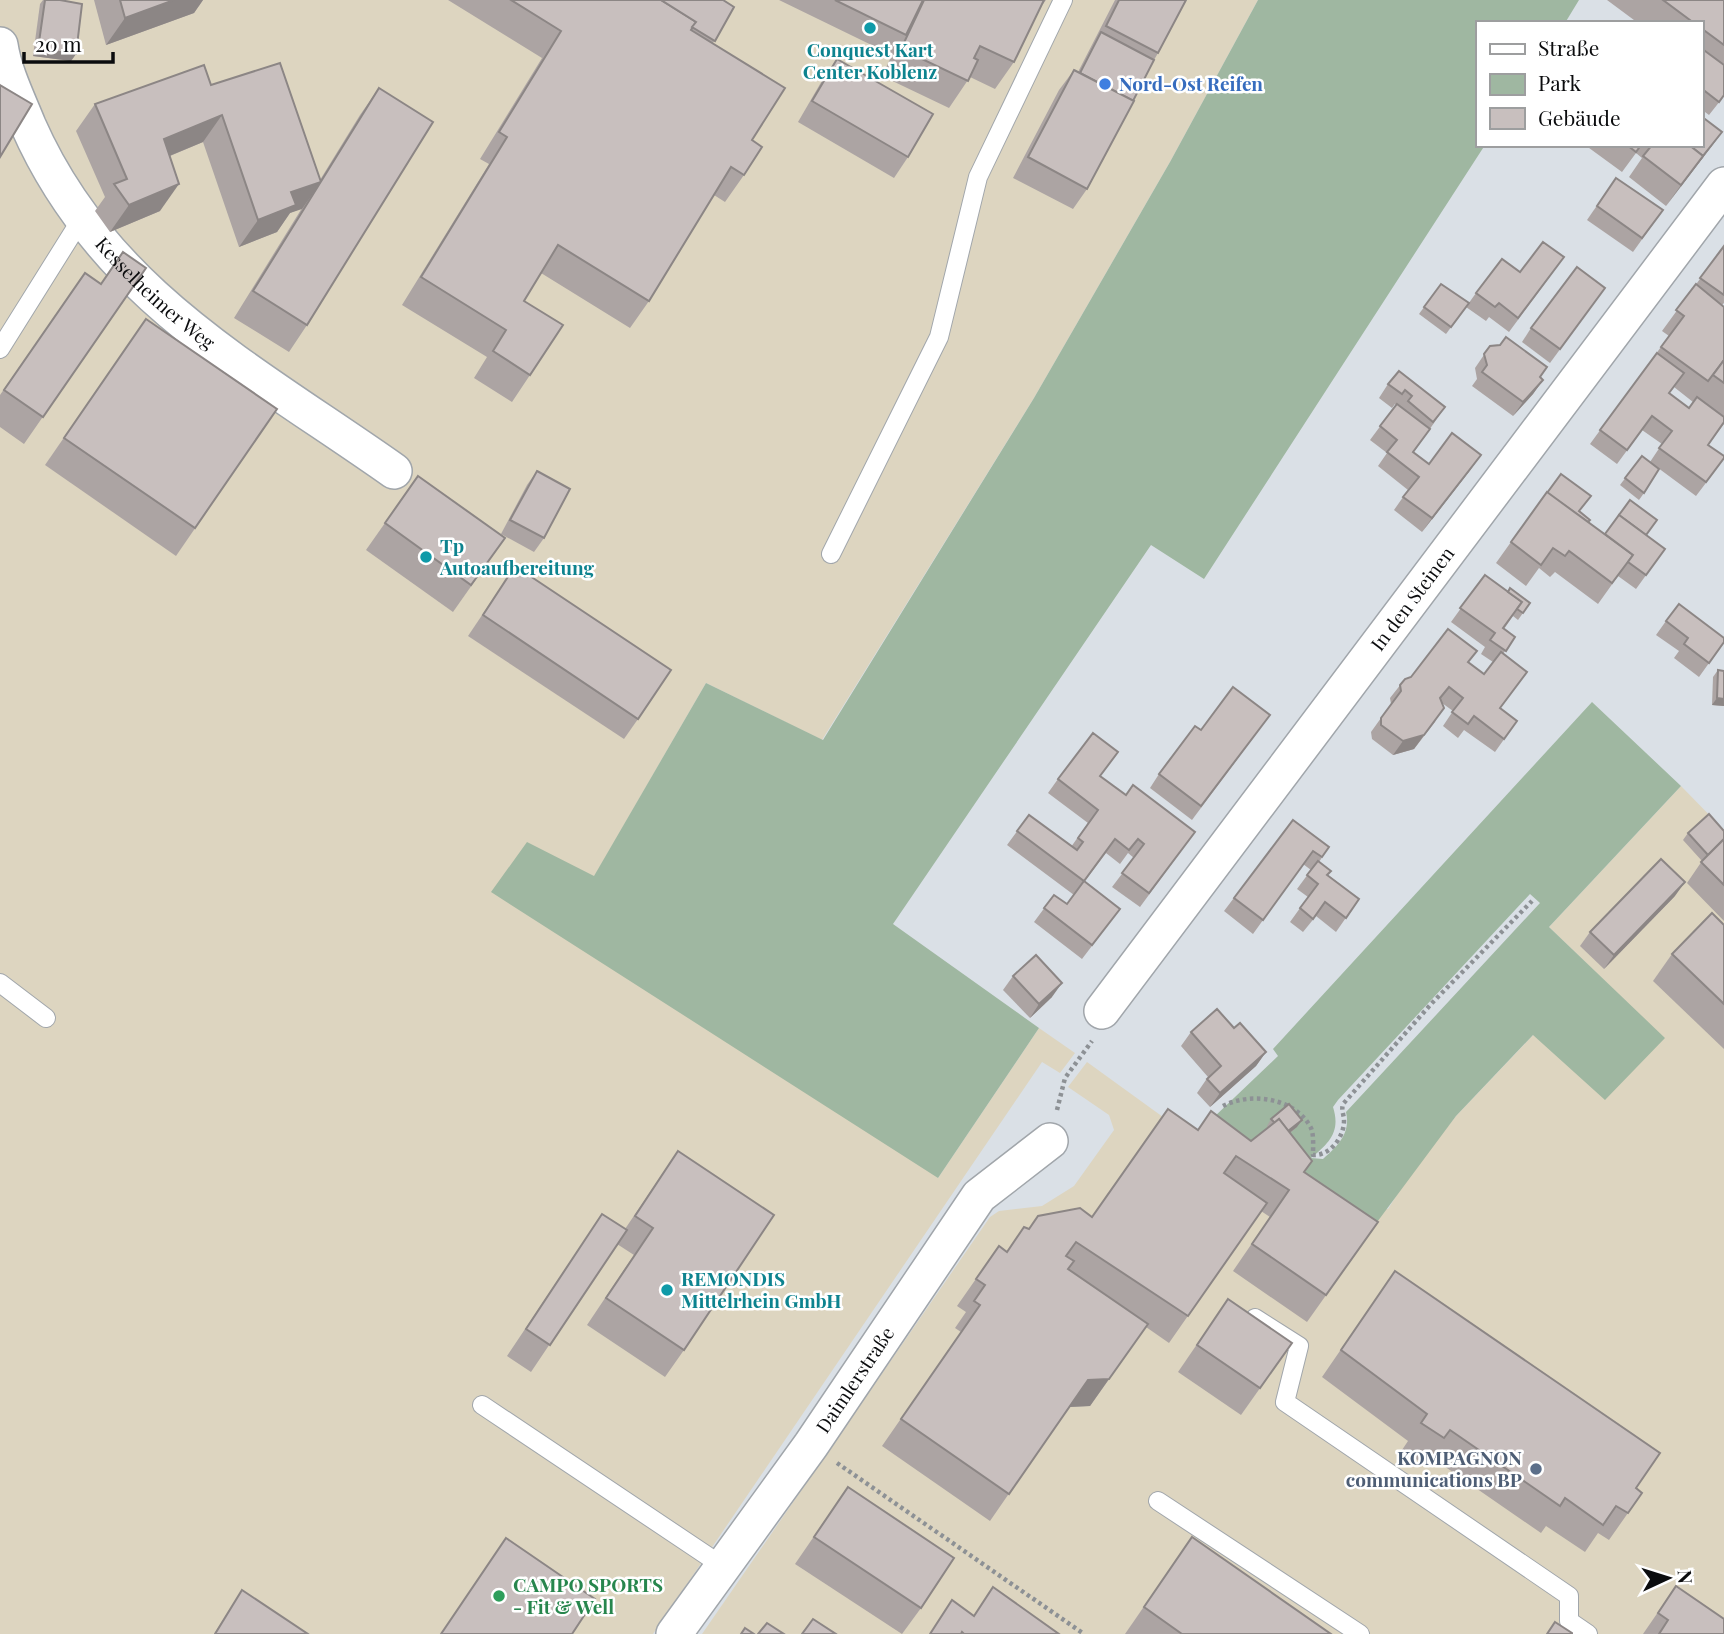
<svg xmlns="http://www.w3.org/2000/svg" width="1724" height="1634" viewBox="0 0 1724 1634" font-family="'Playfair Display',serif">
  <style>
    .commercial { fill: #ddd5c0 }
    .green { fill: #9fb7a1; fill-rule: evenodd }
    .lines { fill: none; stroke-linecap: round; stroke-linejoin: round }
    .lane-casing { stroke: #a1a6ab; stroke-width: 20 }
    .street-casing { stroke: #a1a6ab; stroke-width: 38 }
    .path { stroke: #8d9195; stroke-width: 4.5; stroke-dasharray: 3.5 3.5; stroke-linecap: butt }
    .lane { stroke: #fff; stroke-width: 18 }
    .street { stroke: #fff; stroke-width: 35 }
    .wall { fill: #aca4a3; fill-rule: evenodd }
    .shaded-wall { fill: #8c8685 }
    .building { fill: #c8bfbe; stroke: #8c8685; stroke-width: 2 }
    .culture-dot { fill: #0f9aa8; stroke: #fff; stroke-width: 2.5 }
    .shop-dot { fill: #3f7fe0; stroke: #fff; stroke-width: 2.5 }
    .service-dot { fill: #5c6f8a; stroke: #fff; stroke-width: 2.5 }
    .leisure-dot { fill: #2e9e5b; stroke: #fff; stroke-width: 2.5 }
    .labels { text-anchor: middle; stroke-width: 5; stroke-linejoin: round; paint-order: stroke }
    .culture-label { font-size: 19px; font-weight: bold; fill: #0d838f; stroke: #fff; text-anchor: start }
    .shop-label { font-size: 19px; font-weight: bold; fill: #366cbe; stroke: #fff; text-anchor: start }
    .street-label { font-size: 19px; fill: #0b0c0e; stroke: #fff }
    .service-label { font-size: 19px; font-weight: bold; fill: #4e5e75; stroke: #fff; text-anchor: end }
    .leisure-label { font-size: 19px; font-weight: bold; fill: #27864d; stroke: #fff; text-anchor: start }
  </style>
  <rect width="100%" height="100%" fill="#dae0e6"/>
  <g class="commercial">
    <path d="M0,0h1258l-88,162 -136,236 -212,342 -116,-57 -112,194 344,301 101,-150 36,25 -15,20 -18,-11 -389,572h-653z"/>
    <path d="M1681,786l43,44v804h-1022l288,-417 9,-6 43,-5 32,-20 40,-56 -5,-15 -41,-28 19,-25 105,76 196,71 22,-35 46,-58 78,-82 130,4 -115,-111z"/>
  </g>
  <g class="green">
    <path d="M1258,0h321l-14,23h-88v122h8l-281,434 -53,-34 -258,379 146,104 -101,150 -447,-286 36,-50 67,34 112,-193 117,57 211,-342 136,-236z"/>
    <path d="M1592,702l89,84 -132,141 116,111 -60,62 -72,-65 -77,81 -93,125 -171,-103 86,-82 -5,-7zM1530,894l10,9 -194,209c5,21 -8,34 -23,47l-12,-1c18,-15 30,-26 22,-51l5,-7z"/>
  </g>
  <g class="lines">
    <defs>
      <g id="lane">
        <path d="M0,349l82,-131"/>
        <path d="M831,554l108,-217 39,-160 85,-177"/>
        <path d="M0,983l46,35"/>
        <path d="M1255,1318l44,28 -14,56 284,194v25l19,13"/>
        <path d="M482,1405l242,162"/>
        <path d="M1158,1501l202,133"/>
      </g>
      <g id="street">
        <path id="s1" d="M0,45c4,27 18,55 28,80 74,169 223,245 366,346"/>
        <path id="s2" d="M1102,1011l622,-826"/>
        <path id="s3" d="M674,1634l137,-189 168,-249 71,-55"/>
      </g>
    </defs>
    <use href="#lane" class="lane-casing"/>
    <use href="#street" class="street-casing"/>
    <g class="path">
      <path d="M1223,1106c27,-14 72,-9 88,22 3,7 2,19 2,27 17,1 31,-18 31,-34 0,-7 -3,-10 -1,-17l89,-101 100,-102"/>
      <path d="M1057,1110l8,-32 27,-37"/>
      <path d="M837,1463l247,171"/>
    </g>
    <use href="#lane" class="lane"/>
    <use href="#street" class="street"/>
  </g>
  <g class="wall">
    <path d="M43,0h17l16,54 -5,7 -38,-5 7,-52z"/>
    <path d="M94,0h109l-9,13 -88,32z"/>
    <path d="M448,0h275l11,7 -21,36 39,97 -8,35 -19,27 -11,-7 -65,106 -19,27 -89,-55 -17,28 6,74 -18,27 -38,-24 13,-21 -85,-52 87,-141 -9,-5 62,-101z"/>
    <path d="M779,0h267l-3,4h-1l-28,58 -19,27 -25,-12 -21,31 -67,-32 10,-21z"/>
    <path d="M1115,0h71l-28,53 -4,7 -67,129 -14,20 -60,-31 46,-88 15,-20 4,2z"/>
    <path d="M1607,0h117v96l-15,19 -8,-6v-86h-63z"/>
    <path d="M837,59l71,98 -14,21 -96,-56 25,-43z"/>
    <path d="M211,85l109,95 40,-65 19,-27 -72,237 -18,27 -55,-34 68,-110 -12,5 -13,19 -38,15 -36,-105 -33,14 -10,55 -50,21 -15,-21 10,-14 -29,-66 19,-27z"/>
    <path d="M1722,132l-56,74 -37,-29 13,-19 -6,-5 -14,19 -37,-27h116z"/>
    <path d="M1616,178l47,32 -30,42 -46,-32z"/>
    <path d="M1724,246v57l-2,2 2,2v117l-16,21 7,26 -19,25 -46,-34 12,-18 -20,-14 -25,34 -27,-20 79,-108 -7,-5zM1674,387l19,15 -4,6 -20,-14z"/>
    <path d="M146,268l-122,176 -24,-17v-32l85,-122 16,11z"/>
    <path d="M1554,271l-45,61 -20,-15 -3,4 -20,-14 10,-14 44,-21z"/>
    <path d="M1441,284l28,19 -23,31 -27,-20z"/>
    <path d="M1605,288l-55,75 -28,-21 9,-14z"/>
    <path d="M146,319l131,90 -101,147 -131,-91z"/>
    <path d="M1500,345l43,35 -10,14 -20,22 -41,-30 5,-7 -2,-11 15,-22z"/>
    <path d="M1388,384l57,23 -31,45 15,12 42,5 -49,63 -28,-22 14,-20 -30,-24 9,-13 -17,-13 26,-35 -1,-1 -3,4 -13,-10z"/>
    <path d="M1642,456l2,37 -5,7 -19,-15z"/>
    <path d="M537,471l7,67 -10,14 -33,-18 26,-49z"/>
    <path d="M418,476l87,62 -52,74 -87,-62z"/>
    <path d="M1579,512l9,10 17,12 41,1 19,14 -29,40 -18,-13 -20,28 -43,-32 -5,5 -11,-9 -13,18 -30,-23 15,-21z"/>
    <path d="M515,566l123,153 -14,20 -156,-103z"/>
    <path d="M1485,575l23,17 22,11 -12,17 -5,-4 -9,13 11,8 -12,17 14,32 -17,22 17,13 -22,31 -31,-22 -6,8 -15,-12 10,-15 -11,-8 -7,19 -21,27 -21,6 -21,-16 -1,-7 20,-28 -1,-6 15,-19 64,-16 15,11 9,-12 -12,-8 4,-7 -34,-25z"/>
    <path d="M1666,621l58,21 -25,35 -25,-19 5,-7 -23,-16z"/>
    <path d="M1718,670l6,1v35l-12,-1 1,-28z"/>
    <path d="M1270,715l-78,105 -42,-32 9,-14 42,-44z"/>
    <path d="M1100,776l26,19 69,37 -55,75 -28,-20 22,-29 -6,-5 -8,11 -14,-11 -22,29 36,27 -38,50 -48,-37 20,-27 13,9 7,-9 -67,-50 22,-30 42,32 17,-24 -40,-30 10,-14z"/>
    <path d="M1293,820l36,27 -10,15 9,13 31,24 -23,33 -20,-16 -13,16 -13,-10 18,-25 -11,-8 14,-19 -8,-6 -50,70 -29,-23z"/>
    <path d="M1724,831v90l-37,-38 15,-22 -19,-21 5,-7z"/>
    <path d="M1675,896l-71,73 -24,-23 10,-14z"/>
    <path d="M1724,925v124l-71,-68 19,-27z"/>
    <path d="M1013,976l39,21 -22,21 -27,-28z"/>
    <path d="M1234,1028l32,24 -10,14 -46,41 -13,-14 11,-16 -27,-31 10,-14z"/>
    <path d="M1271,1119l26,8 -7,6 15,39 73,50 -71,100 -74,-51 37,-54 -9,-6 -92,132 -23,-16 -56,79 -21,1 -79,114 -108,-75 79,-114 -6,-4 11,-16 -9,-6 42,-60 8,6 22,-23 63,-12 106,-87 53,11 17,-13 -1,-2z"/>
    <path d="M678,1151l6,199 -19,27 -78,-52 47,-70 -17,-11 -86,128 -24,-16 95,-142 23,15z"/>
    <path d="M1395,1271l241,217 6,5 -33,47 -11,-7 -13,19 -39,-26 -5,7 -110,-76 -6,8 -23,-15 6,-9 -86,-64z"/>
    <path d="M1228,1299l64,44 -51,72 -63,-43z"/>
    <path d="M848,1487l73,121 -19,26 -107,-70z"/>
    <path d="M1192,1537l139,97h-206z"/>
    <path d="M1676,1586l48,48h-81z"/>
    <path d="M242,1590l66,44h-94z"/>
  </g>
  <g class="shaded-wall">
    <path d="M174,0h29l-9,13 -88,32 19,-27z"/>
    <path d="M38,49l38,5 -5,7 -38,-5z"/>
    <path d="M222,115l-19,27 -58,24 19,-27z"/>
    <path d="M1722,132l-10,14 -46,60 15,-21z"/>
    <path d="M321,182l-19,27 -12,4 -13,19 -38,15 19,-27 33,-28z"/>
    <path d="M179,184l-19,27 -50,21 19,-27z"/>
    <path d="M1543,380l-10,14 -20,22 10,-14z"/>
    <path d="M1481,455l-10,14 -49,63 10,-14z"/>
    <path d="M1717,698l7,1v7l-12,-1z"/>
    <path d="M1444,708l-30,41 -21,6 10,-14z"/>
    <path d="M1685,882l-10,14 -71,73 10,-14z"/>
    <path d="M1062,983l-10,14 -22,21 9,-14z"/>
    <path d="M1266,1052l-10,14 -46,41 10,-14z"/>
    <path d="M1302,1120l-5,7 -18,14 5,-7z"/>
    <path d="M1109,1379l-19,27 -21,1 19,-27z"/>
  </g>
  <g class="building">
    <path d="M45,0h15l22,4 -6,50 -38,-5z"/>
    <path d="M120,0h54l-49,18z"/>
    <path d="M511,0h150l35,22 -5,8 94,58 -33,52 10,7 -18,28 -13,-8 -82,134 -91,-56 -34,56 39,24 -33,50 -37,-24 13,-21 -85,-53 86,-140 -8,-5 62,-101z"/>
    <path d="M661,0h62l11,7 -19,34 -23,-14 4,-5z"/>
    <path d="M835,0h88l-17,35z"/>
    <path d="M924,0h120l-30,62 -34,-16 -6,12 4,2 -10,21 -67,-32z"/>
    <path d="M1119,0h67l-28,53 -52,-27z"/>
    <path d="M1663,0h61v45l-23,-17v-5h-7z"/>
    <path d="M1101,32l53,28 -21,41 -53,-28z"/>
    <path d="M1701,48l23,17v30l-5,7 -18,-14z"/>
    <path d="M837,59l96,55 -25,43 -96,-56z"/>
    <path d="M280,63l41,119 -30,10 5,13 -38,15 -36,-105 -58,24 15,45 -50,21 -15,-21 13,-5 -32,-75 109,-39 7,20z"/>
    <path d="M1074,70l60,31 -47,88 -59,-32z"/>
    <path d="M0,85l32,19 -32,53z"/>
    <path d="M379,88l54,34 -126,203 -54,-34z"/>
    <path d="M1701,116l21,16 -24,30 5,-6 -14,-11h12z"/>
    <path d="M1627,145h14l-5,7z"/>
    <path d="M1652,145h37l14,11 -22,29 -38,-29z"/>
    <path d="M1616,178l47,32 -21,28 -45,-32z"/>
    <path d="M1543,242l21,15 -46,61 -19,-15 -4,4 -19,-14 26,-34 18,13z"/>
    <path d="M1724,246v49l-24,-17z"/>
    <path d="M123,252l23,16 -103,149 -39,-27 81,-117 16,11z"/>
    <path d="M1577,267l28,21 -45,61 -29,-21z"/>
    <path d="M1441,284l28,19 -18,24 -27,-20z"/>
    <path d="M1696,284l28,23v53l-16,21 -47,-34 23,-31 -8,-6z"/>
    <path d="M146,319l131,90 -82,119 -131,-90z"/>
    <path d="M1506,337l41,30 -7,10 3,3 -20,22 -41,-30 5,-7 -3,-11 6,-8 10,-1z"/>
    <path d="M1657,353l27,20 -15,20 20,15 8,-11 27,20v5l-16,23 16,11v2l-18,24 -47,-34 13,-17 -20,-15 -25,34 -27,-20z"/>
    <path d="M1724,360v23l-11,-8z"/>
    <path d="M1399,371l46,36 -12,15 -25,-21 4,-5 -7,-6 -3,4 -14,-10z"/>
    <path d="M1397,404l33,25 -17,23 16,12 23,-31 29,22 -49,63 -29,-21 16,-20 -32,-25 10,-12 -17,-14z"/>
    <path d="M1642,456l17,13 -15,24 -19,-15z"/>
    <path d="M537,471l33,18 -26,49 -34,-18z"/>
    <path d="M1561,474l30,22 -12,15 11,9 -2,2 -41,-29z"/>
    <path d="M418,476l87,62 -34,47 -86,-62z"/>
    <path d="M1547,492l86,63 -21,28 -43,-32 -4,5 -12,-8 -12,17 -30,-23z"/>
    <path d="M1630,500l27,20 -11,15 -27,-20z"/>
    <path d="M1619,515l46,34 -19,26 -18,-13 5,-7 -28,-21z"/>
    <path d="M515,566l156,104 -33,49 -155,-104z"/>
    <path d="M1485,575l37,27 -19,26 12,9 -9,14 -16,-11 5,-7 -35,-25z"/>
    <path d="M1510,588l20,15 -7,10 -6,-4 5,-7 -14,-10z"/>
    <path d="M1679,604l45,34v4l-15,21 -25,-19 4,-6 -22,-17z"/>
    <path d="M1448,629l29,22 -9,11 16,12 17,-22 26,20 -27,36 17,13 -13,18 -30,-23 -6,8 -16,-12 11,-14 -14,-11 -9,11 4,10 -20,27 -21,6 -22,-16v-7l20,-27 -1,-6 5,-6 6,-2z"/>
    <path d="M1718,670l6,1v28l-7,-1z"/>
    <path d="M1233,687l37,28 -69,91 -42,-32 36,-48 6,4z"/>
    <path d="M1093,733l25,19 -18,24 26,19 7,-10 62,47 -46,61 -27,-20 22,-29 -6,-5 -9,11 -14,-11 -31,42 -67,-50 12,-16 48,35 6,-8 -5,-4 20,-28 -40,-31z"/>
    <path d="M1709,814l15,17v8l-16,16 -20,-22z"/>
    <path d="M1293,820l36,27 -7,10 -9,-6 -50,69 -29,-22z"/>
    <path d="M1724,839v46l-23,-23z"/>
    <path d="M1661,859l24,23 -71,73 -24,-23z"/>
    <path d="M1318,861l13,10 -4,4 32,24 -13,19 -21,-16 -12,17 -13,-11 18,-24 -11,-9z"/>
    <path d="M1084,881l36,28 -28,36 -48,-37 10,-13 13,9z"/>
    <path d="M1712,913l12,12v79l-52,-50z"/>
    <path d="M1036,955l26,28 -23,21 -26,-28z"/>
    <path d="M1217,1009l17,19 6,-5 26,29 -46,41 -13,-14 14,-13 -30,-34z"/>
    <path d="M1289,1104l13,16 -14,11 -9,-12 -4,4 -4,-4z"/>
    <path d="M1168,1109l30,21 13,-19 40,30 28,-22 33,42 -8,11 74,50 -52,73 -74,-51 37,-54 -53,-34 -12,17 43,30 -79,113 -112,-74 -10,14 8,5 -6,8 80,55 -39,55 -21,1 -79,114 -108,-75 79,-114 -6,-4 11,-16 -9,-6 23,-33 8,6 17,-25 5,2 9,-13 42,-8 12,9z"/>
    <path d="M678,1151l96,64 -90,135 -78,-52 47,-70 -18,-12z"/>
    <path d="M602,1214l25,16 -77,115 -24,-16z"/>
    <path d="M1395,1271l265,182 -24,35 6,5 -14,20 -12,-7 -13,19 -38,-27 -5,8 -110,-76 -6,8 -23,-15 6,-9 -86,-64z"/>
    <path d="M1228,1299l64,44 -32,45 -63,-43z"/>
    <path d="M848,1487l106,71 -33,50 -107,-71z"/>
    <path d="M1192,1537l139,97h-149l-38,-27z"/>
    <path d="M506,1538l89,61 -23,35h-131z"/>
    <path d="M1676,1586l48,33v15h-65l9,-14 -10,-7z"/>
    <path d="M993,1587l66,47h-95l-2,-2 -1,2h-31l22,-34 22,16z"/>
    <path d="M242,1590l66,44h-93z"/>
    <path d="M813,1619l23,15h-34z"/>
    <path d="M1555,1622l17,11v1h-25z"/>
    <path d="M767,1623l17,11h-26z"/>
    <path d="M745,1628l9,6h-13z"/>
  </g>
  <g class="culture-dot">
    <circle cx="870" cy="28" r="7"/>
    <circle cx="426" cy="557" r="7"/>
    <circle cx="667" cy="1290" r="7"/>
  </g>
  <circle class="shop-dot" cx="1105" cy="84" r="7"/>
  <circle class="service-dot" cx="1536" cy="1469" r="7"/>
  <circle class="leisure-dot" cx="499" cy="1596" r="7"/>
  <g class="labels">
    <g class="culture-label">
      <text x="870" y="57" text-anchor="middle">Conquest Kart<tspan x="870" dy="22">Center Koblenz</tspan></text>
      <text x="440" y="553">Tp<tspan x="440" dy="22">Autoaufbereitung</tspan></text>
      <text x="681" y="1286">REMONDIS<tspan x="681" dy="22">Mittelrhein GmbH</tspan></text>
    </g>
    <g class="shop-label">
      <text x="1119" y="91">Nord-Ost Reifen</text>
    </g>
    <g class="street-label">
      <text dy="7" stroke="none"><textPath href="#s1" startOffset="298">Kesselheimer Weg</textPath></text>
      <text dy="7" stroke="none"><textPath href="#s2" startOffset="516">In den Steinen</textPath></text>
      <text dy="7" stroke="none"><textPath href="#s3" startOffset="312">Daimlerstraße</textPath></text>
    </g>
    <g class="service-label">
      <text x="1522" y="1465">KOMPAGNON<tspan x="1522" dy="22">communications BP</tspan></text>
    </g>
    <g class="leisure-label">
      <text x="513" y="1592">CAMPO SPORTS<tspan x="513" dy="22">- Fit &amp; Well</tspan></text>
    </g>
  </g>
  <rect x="1476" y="21" width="228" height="126" fill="#ffffff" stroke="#9d9e9f" stroke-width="2"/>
  <rect x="1490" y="44" width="35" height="10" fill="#ffffff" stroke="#9d9e9f" stroke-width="2"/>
  <text x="1538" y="56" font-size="21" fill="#0b0c0e">Straße</text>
  <rect x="1490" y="74" width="35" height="21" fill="#9fb7a1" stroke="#9d9e9f" stroke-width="2"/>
  <text x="1538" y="91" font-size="21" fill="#0b0c0e">Park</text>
  <rect x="1490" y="108" width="35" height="21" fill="#c8bfbe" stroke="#9d9e9f" stroke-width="2"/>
  <text x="1538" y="126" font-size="21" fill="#0b0c0e">Gebäude</text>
  <g transform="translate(1668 1578) rotate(86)" stroke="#ffffff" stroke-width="5" paint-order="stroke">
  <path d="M0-5L12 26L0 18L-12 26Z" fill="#0b0c0e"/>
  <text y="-10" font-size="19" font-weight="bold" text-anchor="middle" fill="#0b0c0e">N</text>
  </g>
  <path d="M24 52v10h89v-10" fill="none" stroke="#0b0c0e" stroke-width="3.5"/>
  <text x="35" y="52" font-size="21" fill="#0b0c0e" stroke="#ffffff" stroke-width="5" paint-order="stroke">20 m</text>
</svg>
